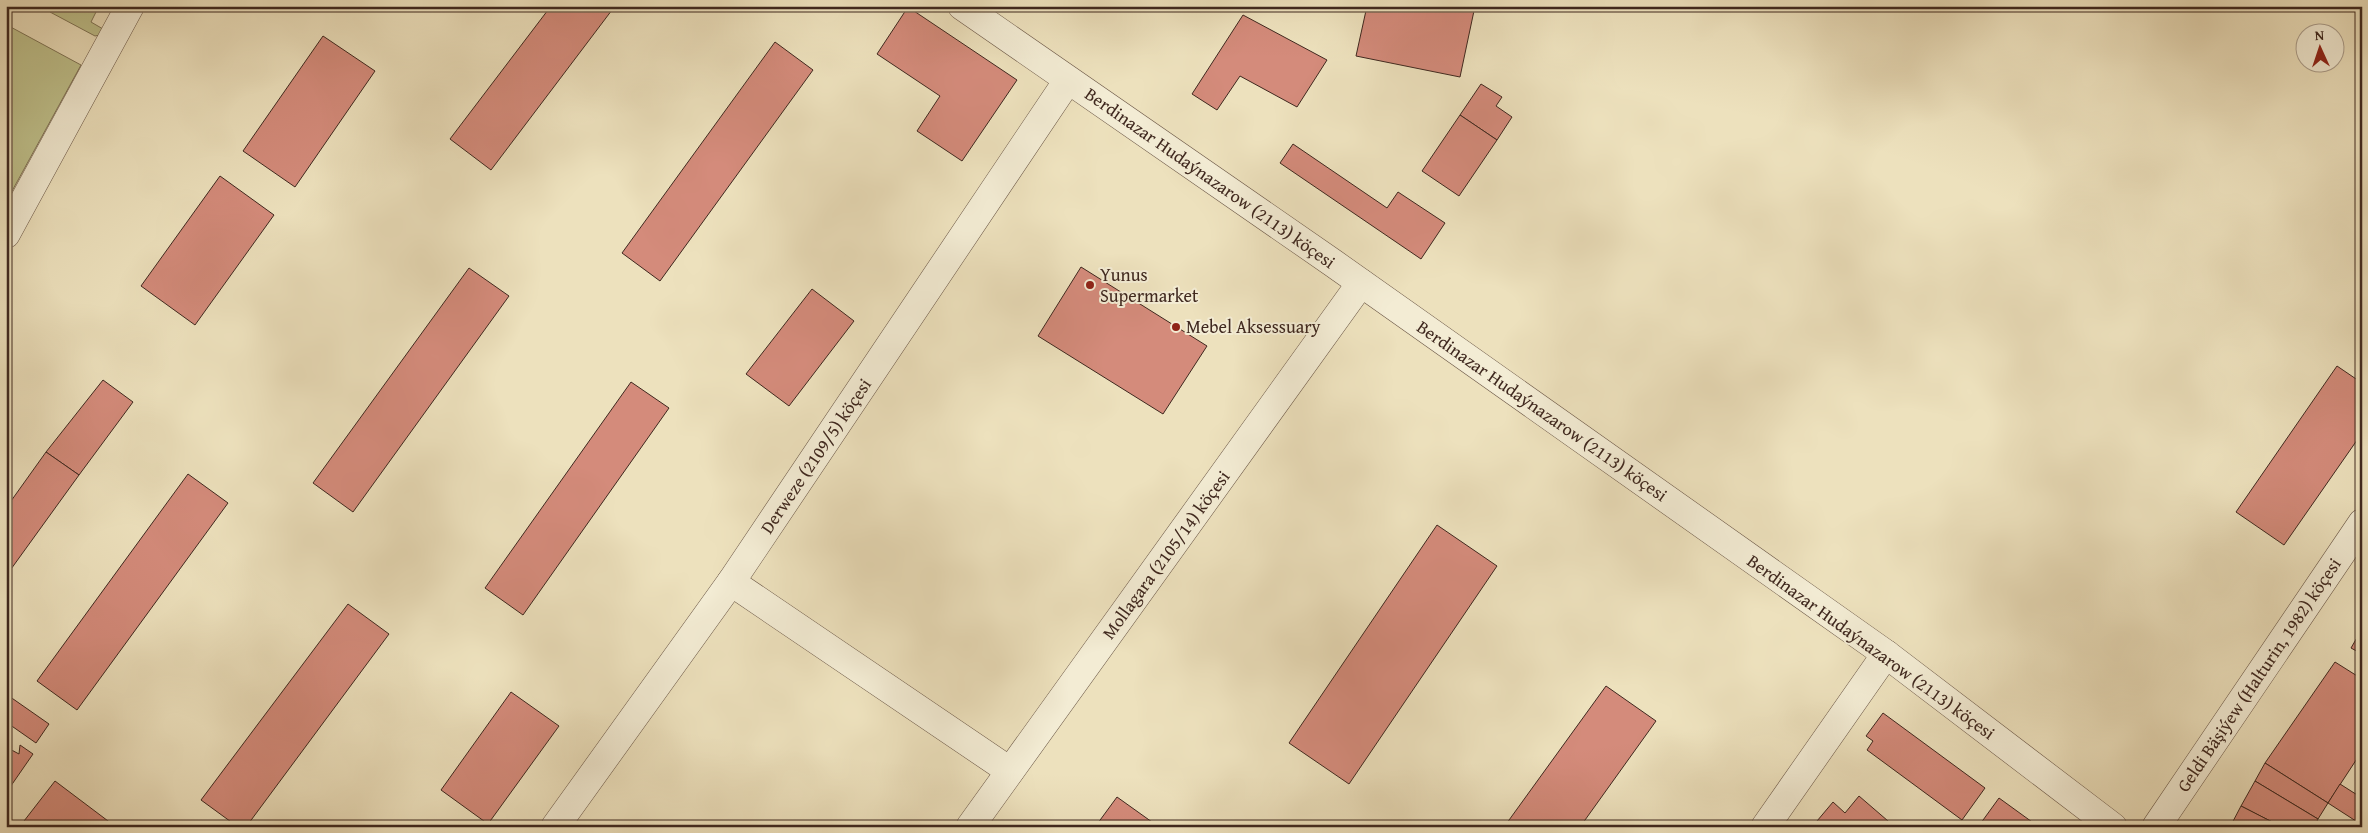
<svg xmlns="http://www.w3.org/2000/svg" width="2368" height="833" viewBox="0 0 2368 833" font-family="'Gentium Book Plus',serif">
  <style>
    .green { fill: #bfc18c; stroke: #7f7456 }
    .building { fill: #d48b7b; stroke: #3f281f }
    .lines { fill: none; stroke-linecap: round; stroke-linejoin: round }
    .minor-casing { stroke: #6a5646; stroke-width: 29 }
    .minor { stroke: #f3ecd4; stroke-width: 28 }
    .poi-dot { fill: #8f2418; stroke: #f3ecd4; stroke-width: 2 }
    .labels { text-anchor: middle; stroke-width: 4; stroke-linejoin: round; paint-order: stroke }
    .street-label { font-size: 18px; fill: #3f281f; stroke: #f3ecd4 }
    .poi-label { font-size: 18px; fill: #3f281f; stroke: #f3ecd4; text-anchor: start }
  </style>
  <rect width="100%" height="100%" fill="#ede1bd"/>
  <filter id="stains"><feTurbulence type="fractalNoise" baseFrequency=".004" numOctaves="4"/><feColorMatrix values="0 0 0 0 .2 0 0 0 0 .09 0 0 0 0 .02 0 0 0 .5 -.17"/></filter>
  <radialGradient id="worn" r=".72"><stop offset=".6" stop-color="#630" stop-opacity="0"/><stop offset="1" stop-color="#630" stop-opacity=".3"/></radialGradient>
  <g class="green">
    <path d="M53,6h46l-8,16 12,7 -3,6 -5,1 -45,-24z"/>
    <path d="M7,25l74,40 -75,137v-174z"/>
  </g>
  <g class="building">
    <path d="M551,6h64l-124,164 -41,-31z"/>
    <path d="M1367,6h108l-15,71 -104,-21z"/>
    <path d="M908,7l109,73 -55,81 -45,-30 23,-35 -63,-42z"/>
    <path d="M1243,15l84,45 -30,47 -57,-31 -23,34 -25,-16z"/>
    <path d="M323,36l52,35 -80,116 -52,-36z"/>
    <path d="M775,42l38,28 -153,211 -38,-28z"/>
    <path d="M1481,84l21,13 -6,9 16,11 -15,23 -37,-25z"/>
    <path d="M1460,115l37,25 -38,56 -37,-25z"/>
    <path d="M1293,144l94,64 11,-16 47,31 -24,36 -141,-96z"/>
    <path d="M220,176l54,39 -79,110 -54,-39z"/>
    <path d="M1081,267l126,79 -44,68 -125,-78z"/>
    <path d="M469,268l40,28 -156,216 -40,-29z"/>
    <path d="M812,289l42,32 -65,85 -43,-32z"/>
    <path d="M2337,366l25,17v50l-78,112 -48,-33z"/>
    <path d="M103,380l30,22 -54,73 -33,-23z"/>
    <path d="M631,382l38,26 -146,207 -38,-27z"/>
    <path d="M46,452l33,23 -73,101v-68z"/>
    <path d="M188,474l40,29 -151,207 -40,-29z"/>
    <path d="M1437,525l60,41 -148,218 -60,-41z"/>
    <path d="M348,604l41,30 -143,193h-8l-37,-27z"/>
    <path d="M2362,629v25l-11,-6z"/>
    <path d="M2335,662l27,17v72l-34,52 -63,-40z"/>
    <path d="M1606,686l50,35 -76,106h-76z"/>
    <path d="M511,692l48,34 -71,98 -47,-34z"/>
    <path d="M6,694l43,30 -13,19 -30,-21z"/>
    <path d="M1883,713l102,75 -23,32 -95,-70 6,-9 -7,-5z"/>
    <path d="M20,745l13,9 -27,39v-46l13,7z"/>
    <path d="M2265,763l63,40 -10,16 -63,-38z"/>
    <path d="M55,781l61,46h-85l-7,-6z"/>
    <path d="M2255,781l63,38 -4,8h-32l-41,-21z"/>
    <path d="M2340,784l22,14v27l-34,-22z"/>
    <path d="M1859,796l36,31h-72l-6,-6 16,-19 12,11z"/>
    <path d="M1117,797l42,30h-64z"/>
    <path d="M1999,798l40,29h-61z"/>
    <path d="M2241,806l41,21h-52z"/>
  </g>
  <g class="lines">
    <defs>
      <g id="minor">
        <path d="M962,6l371,257 553,391 227,173"/>
        <path d="M6,234l124,-228"/>
        <path d="M731,582l279,189"/>
        <path d="M555,827l176,-245 337,-502"/>
        <path d="M970,827l391,-544"/>
        <path d="M1765,827l121,-173"/>
        <path d="M2156,827l206,-304"/>
      </g>
    </defs>
    <use href="#minor" class="minor-casing"/>
    <use href="#minor" class="minor"/>
  </g>
  <g class="poi-dot">
    <circle cx="1090" cy="285" r="5"/>
    <circle cx="1176" cy="327" r="5"/>
  </g>
  <g class="labels">
    <g class="street-label">
      <text transform="translate(1210 178) rotate(35)" y="6">Berdinazar Hudaýnazarow (2113) köçesi</text>
      <text transform="translate(1542 411) rotate(35)" y="6">Berdinazar Hudaýnazarow (2113) köçesi</text>
      <text transform="translate(816 456) rotate(-56)" y="6">Derweze (2109/5) köçesi</text>
      <text transform="translate(1166 555) rotate(-54)" y="6">Mollagara (2105/14) köçesi</text>
      <text transform="translate(1871 647) rotate(36)" y="6">Berdinazar Hudaýnazarow (2113) köçesi</text>
      <text transform="translate(2259 675) rotate(-56)" y="6">Geldi Bäşiýew (Halturin, 1982) köçesi</text>
    </g>
    <g class="poi-label">
      <text x="1100" y="281">Yunus<tspan x="1100" dy="21">Supermarket</tspan></text>
      <text x="1186" y="333">Mebel Aksessuary</text>
    </g>
  </g>
  <rect width="2368" height="833" fill="none" stroke="#ede1bd" stroke-width="25"/>
  <rect x="8" y="8" width="2353" height="818" fill="none" stroke="#3f281f" stroke-width="2.5"/>
  <rect x="12" y="12" width="2343" height="808" fill="none" stroke="#3f281f"/>
  <g transform="translate(2320 48) rotate(357)"><circle r="24" fill="#f3ecd4" stroke="#ab9e8c"/>
  <path d="M0-4L9 19L0 12L-9 19Z" fill="#8f2418"/>
  <text y="-8" font-size="14" font-weight="bold" text-anchor="middle" fill="#3f281f">N</text>
  </g>
  <rect width="100%" height="100%" filter="url(#stains)"/>
  <rect width="100%" height="100%" fill="url(#worn)"/>
</svg>
